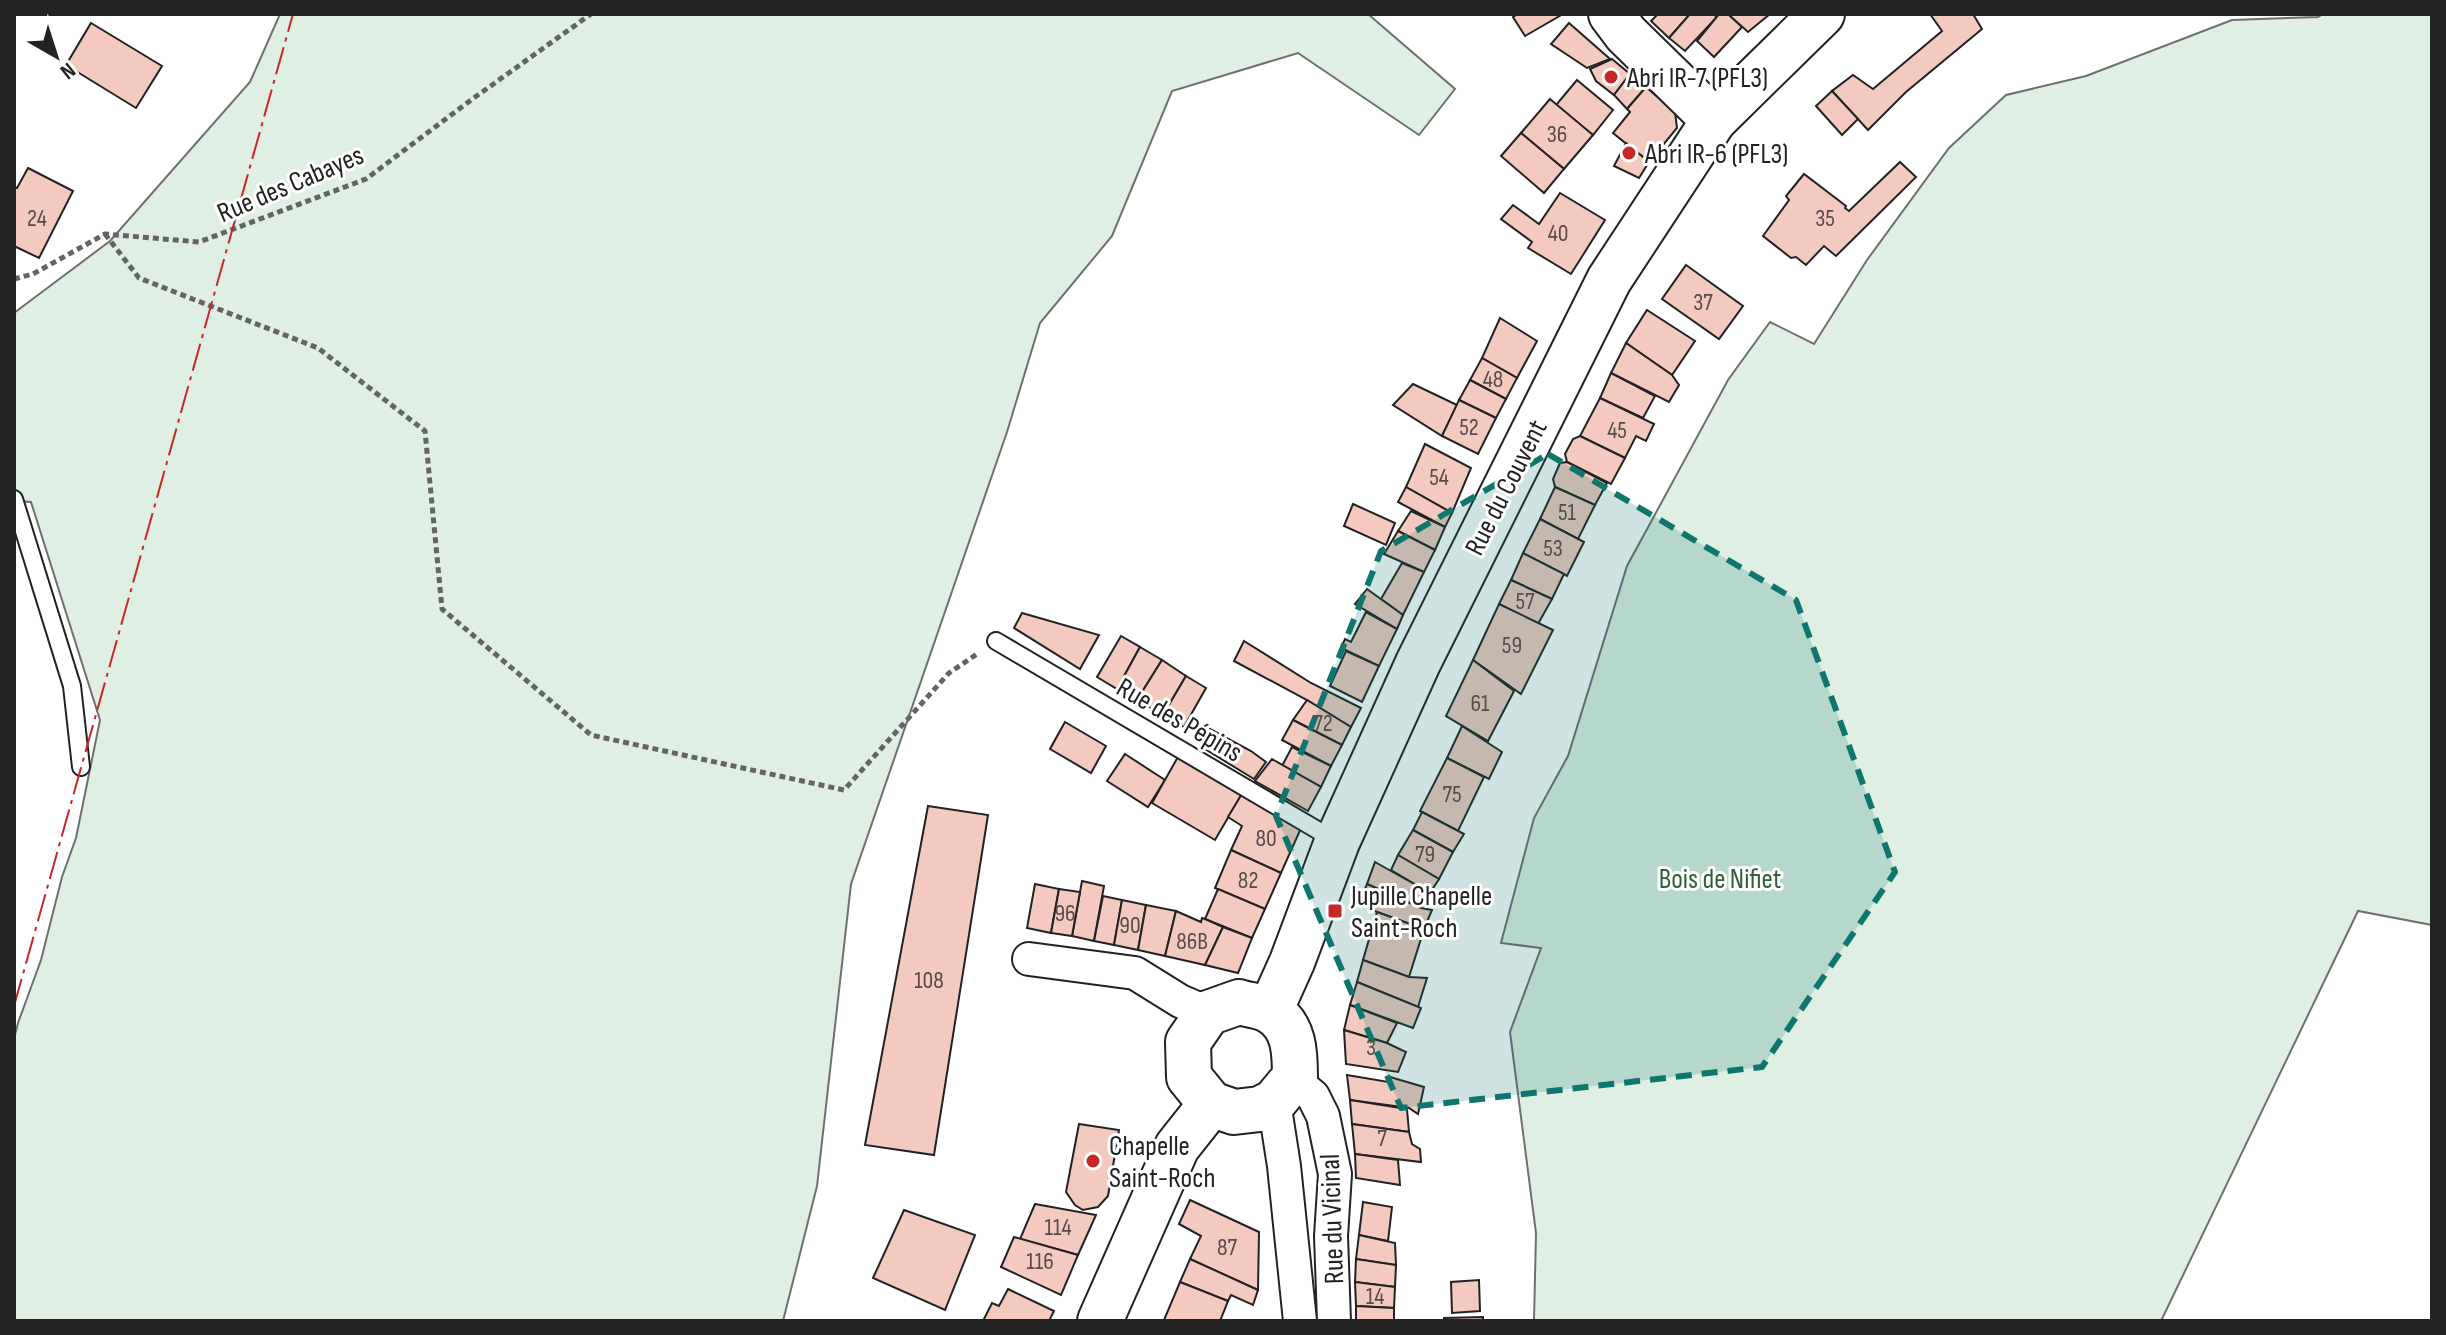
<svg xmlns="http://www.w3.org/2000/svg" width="2446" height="1335" viewBox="0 0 2446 1335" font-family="'Sofia Sans Condensed',sans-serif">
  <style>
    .green { fill: #e0efe3; stroke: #6f6f6f; stroke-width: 2 }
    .building { fill: #f3c9c0; stroke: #222; stroke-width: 2 }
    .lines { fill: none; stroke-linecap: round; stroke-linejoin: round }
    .lane-casing { stroke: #222; stroke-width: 20 }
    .street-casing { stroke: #222; stroke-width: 36 }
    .secondary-casing { stroke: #222; stroke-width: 48 }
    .path { stroke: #646464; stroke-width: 5; stroke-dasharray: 6 4; stroke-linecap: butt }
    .lane { stroke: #fff; stroke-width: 16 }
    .street { stroke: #fff; stroke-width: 32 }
    .secondary { stroke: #fff; stroke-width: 44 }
    .power { stroke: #c62828; stroke-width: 2; stroke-dasharray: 28 6 4 6; stroke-linecap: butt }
    .marked { fill: #0f766e; fill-opacity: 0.2; stroke: #0f766e; stroke-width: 6; stroke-dasharray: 16 10; stroke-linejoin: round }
    .poi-dot { fill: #c62828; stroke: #fff; stroke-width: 3 }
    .labels { text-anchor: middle; stroke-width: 6; stroke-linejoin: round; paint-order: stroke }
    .number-label { font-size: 24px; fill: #564c4a }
    .poi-label { font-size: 28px; fill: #222; stroke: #fff; text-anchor: start }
    .street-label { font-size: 28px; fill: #222; stroke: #fff }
    .park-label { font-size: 28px; fill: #2f5e38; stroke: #fff }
  </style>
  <rect width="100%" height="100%" fill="#fff"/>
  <g class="green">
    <path d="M280,14h1088l87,75 -36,46 -121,-82 -126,38 -60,145 -72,87 -33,109 -156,452 -34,302 -34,135h-769v-282l4,-16 23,-63 21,-83 14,-39 24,-118 -69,-218 -17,-1v-188l96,-72 140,-159z"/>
    <path d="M2323,14h109v911l-74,-14 -197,410h-627l2,-88 -26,-201 31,-84 -40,-5 33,-125 34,-62 59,-190 101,-186 42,-58 44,22 53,-84 82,-112 57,-53 80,-19 146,-56 86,-3z"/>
  </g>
  <g class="building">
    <path d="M1518,14h45l-38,22 -12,-19z"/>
    <path d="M1658,14h32l-21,24 -18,-17z"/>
    <path d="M1690,14h23l4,3 -32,34 -16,-13z"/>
    <path d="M1719,14h9l14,13 -28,30 -17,-16z"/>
    <path d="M1728,14h42l-22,18z"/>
    <path d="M1930,14h43l9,15 -76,63 -38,38 -36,-39 21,-16 20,14 69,-58z"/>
    <path d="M91,23l71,43 -26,42 -70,-43z"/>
    <path d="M1569,23l41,36 -23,9 -36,-24z"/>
    <path d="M1612,59l18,15 -16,21 -18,-14 -6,-12z"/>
    <path d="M1630,74l16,13 -19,22 -13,-14z"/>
    <path d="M1577,80l36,30 -20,25 -37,-30z"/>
    <path d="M1646,87l29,25 2,16 -28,34 -36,-29 17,-21 -3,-3z"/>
    <path d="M1832,91l26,28 -16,16 -26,-29z"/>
    <path d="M1550,99l43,36 -29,34 -43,-36z"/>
    <path d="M1521,133l43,36 -20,24 -43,-37z"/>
    <path d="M1626,143l23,19 -10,16 -25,-12z"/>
    <path d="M1900,162l16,15 -80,79 -12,-10 -18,19 -10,-8 -5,1 -28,-22 26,-36 -3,-4 18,-22 42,32 -1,2 4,3z"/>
    <path d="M28,168l45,23 -34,67 -25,-12v-59l3,1z"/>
    <path d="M1560,193l45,27 -34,54 -43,-26 4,-6 -31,-23 12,-14 26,19z"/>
    <path d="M1686,265l57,41 -24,33 -57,-40z"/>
    <path d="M1647,310l48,31 -23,34 -46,-32z"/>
    <path d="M1500,318l37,23 -20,37 -35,-20z"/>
    <path d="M1626,343l46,32 7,10 -10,17 -58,-29z"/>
    <path d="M1482,358l35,20 -11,21 -36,-19z"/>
    <path d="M1611,373l44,23 -12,22 -43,-20z"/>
    <path d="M1470,380l36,19 -10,19 -37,-18z"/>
    <path d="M1413,384l44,21 -15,31 -49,-31z"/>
    <path d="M1600,398l54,26 -8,17 -10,-5 -11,22 -45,-22z"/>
    <path d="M1459,400l37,18 -18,36 -36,-18z"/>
    <path d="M1580,436l45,22 -14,26 -44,-22 -2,-8 8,-15z"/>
    <path d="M1425,444l46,24 -19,45 -46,-26z"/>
    <path d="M1567,462l40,21 -12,22 -40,-18 -2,-8 7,-16z"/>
    <path d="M1406,487l46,26 -7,14 -47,-25z"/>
    <path d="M1555,487l40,18 -17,34 -38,-20z"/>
    <path d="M1353,504l42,19 -9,22 -42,-19z"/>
    <path d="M1411,511l34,16 -10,23 -37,-19z"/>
    <path d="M1540,519l44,23 -17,34 -44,-23z"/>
    <path d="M1398,531l37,19 -11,22 -40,-18z"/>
    <path d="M1523,553l41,21 -12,25 -41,-19z"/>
    <path d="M1402,563l22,9 -21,43 -22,-16z"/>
    <path d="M1511,580l41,19 -14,25 -39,-20z"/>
    <path d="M1367,589l36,26 -6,14 -42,-25z"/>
    <path d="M1499,604l54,26 -32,64 -48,-34z"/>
    <path d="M1366,612l31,17 -18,37 -38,-18 4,-9 6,3z"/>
    <path d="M1022,613l77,22 -19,34 -66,-41z"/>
    <path d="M1121,636l19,11 -23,42 -20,-12z"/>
    <path d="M1244,641l67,42 50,25 -10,19 -44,-27 -73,-39z"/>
    <path d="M1140,647l22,13 -25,40 -20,-11z"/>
    <path d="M1346,651l33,15 -17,36 -32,-16z"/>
    <path d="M1162,660l24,16 -23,39 -26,-15z"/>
    <path d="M1473,660l41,31 -26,50 -42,-25z"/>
    <path d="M1186,676l20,12 -22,39 -21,-12z"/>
    <path d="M1307,700l44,27 -9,18 -49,-25z"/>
    <path d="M1293,720l49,25 -11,21 -49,-26z"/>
    <path d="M1065,722l41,24 -15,27 -41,-24z"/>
    <path d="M1462,726l40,26 -13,27 -42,-21z"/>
    <path d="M1210,729l41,22 15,11 -12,17 -54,-33z"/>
    <path d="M1292,747l39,19 -10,21 -39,-21z"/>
    <path d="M1125,754l40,26 -17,27 -41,-26z"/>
    <path d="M1179,755l64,37 -28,48 -63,-37z"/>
    <path d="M1447,758l37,19 -26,54 -38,-20z"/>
    <path d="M1272,759l49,28 -13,24 -53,-30z"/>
    <path d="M1243,792l59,34 -21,47 -50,-23 11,-24 -14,-9z"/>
    <path d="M928,806l60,9 -54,340 -69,-10z"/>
    <path d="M1422,812l42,22 -11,18 -40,-22z"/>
    <path d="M1413,830l40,22 -14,27 -41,-24z"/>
    <path d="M1231,850l50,23 -16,36 -50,-21z"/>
    <path d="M1398,855l41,24 -9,14 -39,-23z"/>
    <path d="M1375,862l55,31 -9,15 -54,-24z"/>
    <path d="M1082,881l22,5 -10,55 -22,-5z"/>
    <path d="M1035,884l24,5 -8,44 -24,-5z"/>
    <path d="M1367,884l54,24 11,2 -8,19 -47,-17 -18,-9z"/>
    <path d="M1059,889l21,3 -8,44 -21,-3z"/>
    <path d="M1218,889l47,20 -13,29 -47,-19z"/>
    <path d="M1103,896l19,4 -8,45 -20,-4z"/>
    <path d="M1122,900l24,5 -8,45 -24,-5z"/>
    <path d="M1146,905l30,6 -11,45 -27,-6z"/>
    <path d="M1176,911l25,11 1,-4 3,1 18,8 -18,38 -40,-9z"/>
    <path d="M1377,912l47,17 -15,48 -46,-17z"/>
    <path d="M1223,927l29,11 -14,35 -33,-8z"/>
    <path d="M1363,960l46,17 18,1 -9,29 -61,-25z"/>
    <path d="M1357,982l64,26 -8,20 -63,-23z"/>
    <path d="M1350,1005l47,18 -10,20 -43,-13z"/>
    <path d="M1344,1030l43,13 19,9 -8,20 -52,-8z"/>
    <path d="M1347,1075l41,7 2,-5 34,10 -6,27 -9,-6 -59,-8z"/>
    <path d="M1350,1100l57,9 2,23 -57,-8z"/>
    <path d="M1079,1124l40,6 -11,66 -10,11 -15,3 -8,-5 -9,-13z"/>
    <path d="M1352,1124l57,8 3,12 8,5 1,13 -66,-8z"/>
    <path d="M1355,1154l43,6 2,25 -44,-7z"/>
    <path d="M1190,1200l69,32 -1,58 -68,-31 11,-23 -22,-12z"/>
    <path d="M1363,1202l29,5 -4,34 -29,-6z"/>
    <path d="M1035,1204l61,11 -18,40 -58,-16z"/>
    <path d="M904,1210l71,25 -30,75 -72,-32z"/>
    <path d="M1359,1235l36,8 1,22 -40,-6z"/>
    <path d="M1014,1237l64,18 -17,40 -60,-28z"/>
    <path d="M1190,1259l68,31 -5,15 -22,-10 -3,6 -48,-19z"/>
    <path d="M1356,1259l40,6 -1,22 -40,-5z"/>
    <path d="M1479,1280l1,31 -28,2 -1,-31z"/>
    <path d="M1180,1282l48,19 -8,20 -56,-1z"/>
    <path d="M1355,1282l40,5 -1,21 -38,-2z"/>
    <path d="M1008,1289l46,22 -5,10h-66l9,-18 7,3z"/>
    <path d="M1356,1306l38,2v13h-38z"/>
    <path d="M1483,1317v4h-39v-3z"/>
  </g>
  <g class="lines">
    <defs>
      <g id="lane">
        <path d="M14,499l58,187 9,81"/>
        <path d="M996,641l340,200"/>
      </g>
      <g id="street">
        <path d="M1029,959l106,14 45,28 28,12"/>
        <path d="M1295,1081l18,15 10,20 12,58 -4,62 3,85"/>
        <path d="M1274,1102l10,64 16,155"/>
      </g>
      <g id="secondary">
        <path d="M1611,14l15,20 88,86"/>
        <path d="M1239,1002c9,3 23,4 31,9 26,15 25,45 25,70l-6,3 -15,18 -14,7 -26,3 -23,-8 -22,-27 -1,-35 20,-29z"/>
        <path d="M1270,1011l22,-49 45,-120 81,-179 191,-383 105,-160 108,-106"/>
        <path d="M1100,1321l77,-174 34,-43"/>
      </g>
    </defs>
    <use href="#lane" class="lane-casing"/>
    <use href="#street" class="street-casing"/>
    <use href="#secondary" class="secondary-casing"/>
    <g class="path">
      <path d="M105,234l34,44 179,70 107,83 17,178 149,126 253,55 105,-117 28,-19"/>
      <path d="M14,279l19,-5 72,-40 94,8 167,-63 105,-79 120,-86"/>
    </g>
    <use href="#lane" class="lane"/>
    <use href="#street" class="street"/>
    <use href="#secondary" class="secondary"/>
    <path class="power" d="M14,1006l279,-992"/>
  </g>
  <path class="marked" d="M1548,454l248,146 99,272 -133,195 -361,41 -125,-292 105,-265z"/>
  <g class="poi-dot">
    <circle cx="1611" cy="77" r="8"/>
    <circle cx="1629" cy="153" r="8"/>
    <rect x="1327" y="903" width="16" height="16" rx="4"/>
    <circle cx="1093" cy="1161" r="8"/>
  </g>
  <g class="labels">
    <g class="number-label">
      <text x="1557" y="142">36</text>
      <text x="37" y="226">24</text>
      <text x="1825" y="226">35</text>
      <text x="1558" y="241">40</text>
      <text x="1703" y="310">37</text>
      <text x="1493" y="387">48</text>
      <text x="1469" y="435">52</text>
      <text x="1617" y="438">45</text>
      <text x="1439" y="485">54</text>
      <text x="1567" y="520">51</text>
      <text x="1553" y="556">53</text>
      <text x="1525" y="609">57</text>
      <text x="1512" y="653">59</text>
      <text x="1480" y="711">61</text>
      <text x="1323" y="731">72</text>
      <text x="1452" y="802">75</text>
      <text x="1266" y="846">80</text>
      <text x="1425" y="862">79</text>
      <text x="1248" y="888">82</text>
      <text x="1065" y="921">96</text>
      <text x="1130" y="933">90</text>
      <text x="1192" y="949">86B</text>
      <text x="929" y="988">108</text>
      <text x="1371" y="1055">3</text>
      <text x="1382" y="1146">7</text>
      <text x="1058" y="1235">114</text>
      <text x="1227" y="1255">87</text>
      <text x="1040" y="1269">116</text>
      <text x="1375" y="1304">14</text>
    </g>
    <g class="poi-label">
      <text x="1627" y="87">Abri IR-7 (PFL3)</text>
      <text x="1645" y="163">Abri IR-6 (PFL3)</text>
      <text x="1351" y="905">Jupille Chapelle<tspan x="1351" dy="32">Saint-Roch</tspan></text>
      <text x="1109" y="1155">Chapelle<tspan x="1109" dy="32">Saint-Roch</tspan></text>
    </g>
    <g class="street-label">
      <text transform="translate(290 183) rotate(-23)" y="10">Rue des Cabayes</text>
      <text transform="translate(1505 487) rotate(-63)" y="10">Rue du Couvent</text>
      <text transform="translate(1180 719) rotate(30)" y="10">Rue des Pépins</text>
      <text transform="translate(1331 1219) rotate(-92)" y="10">Rue du Vicinal</text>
    </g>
    <g class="park-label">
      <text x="1720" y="888">Bois de Nifiet</text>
    </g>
  </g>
  <rect width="2446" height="1335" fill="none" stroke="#222222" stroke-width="32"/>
  <g transform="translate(56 56) rotate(141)" stroke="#ffffff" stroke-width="6" paint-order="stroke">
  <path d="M0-6L14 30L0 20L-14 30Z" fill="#222222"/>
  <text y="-12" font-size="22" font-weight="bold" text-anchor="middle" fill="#222222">N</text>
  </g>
</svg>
